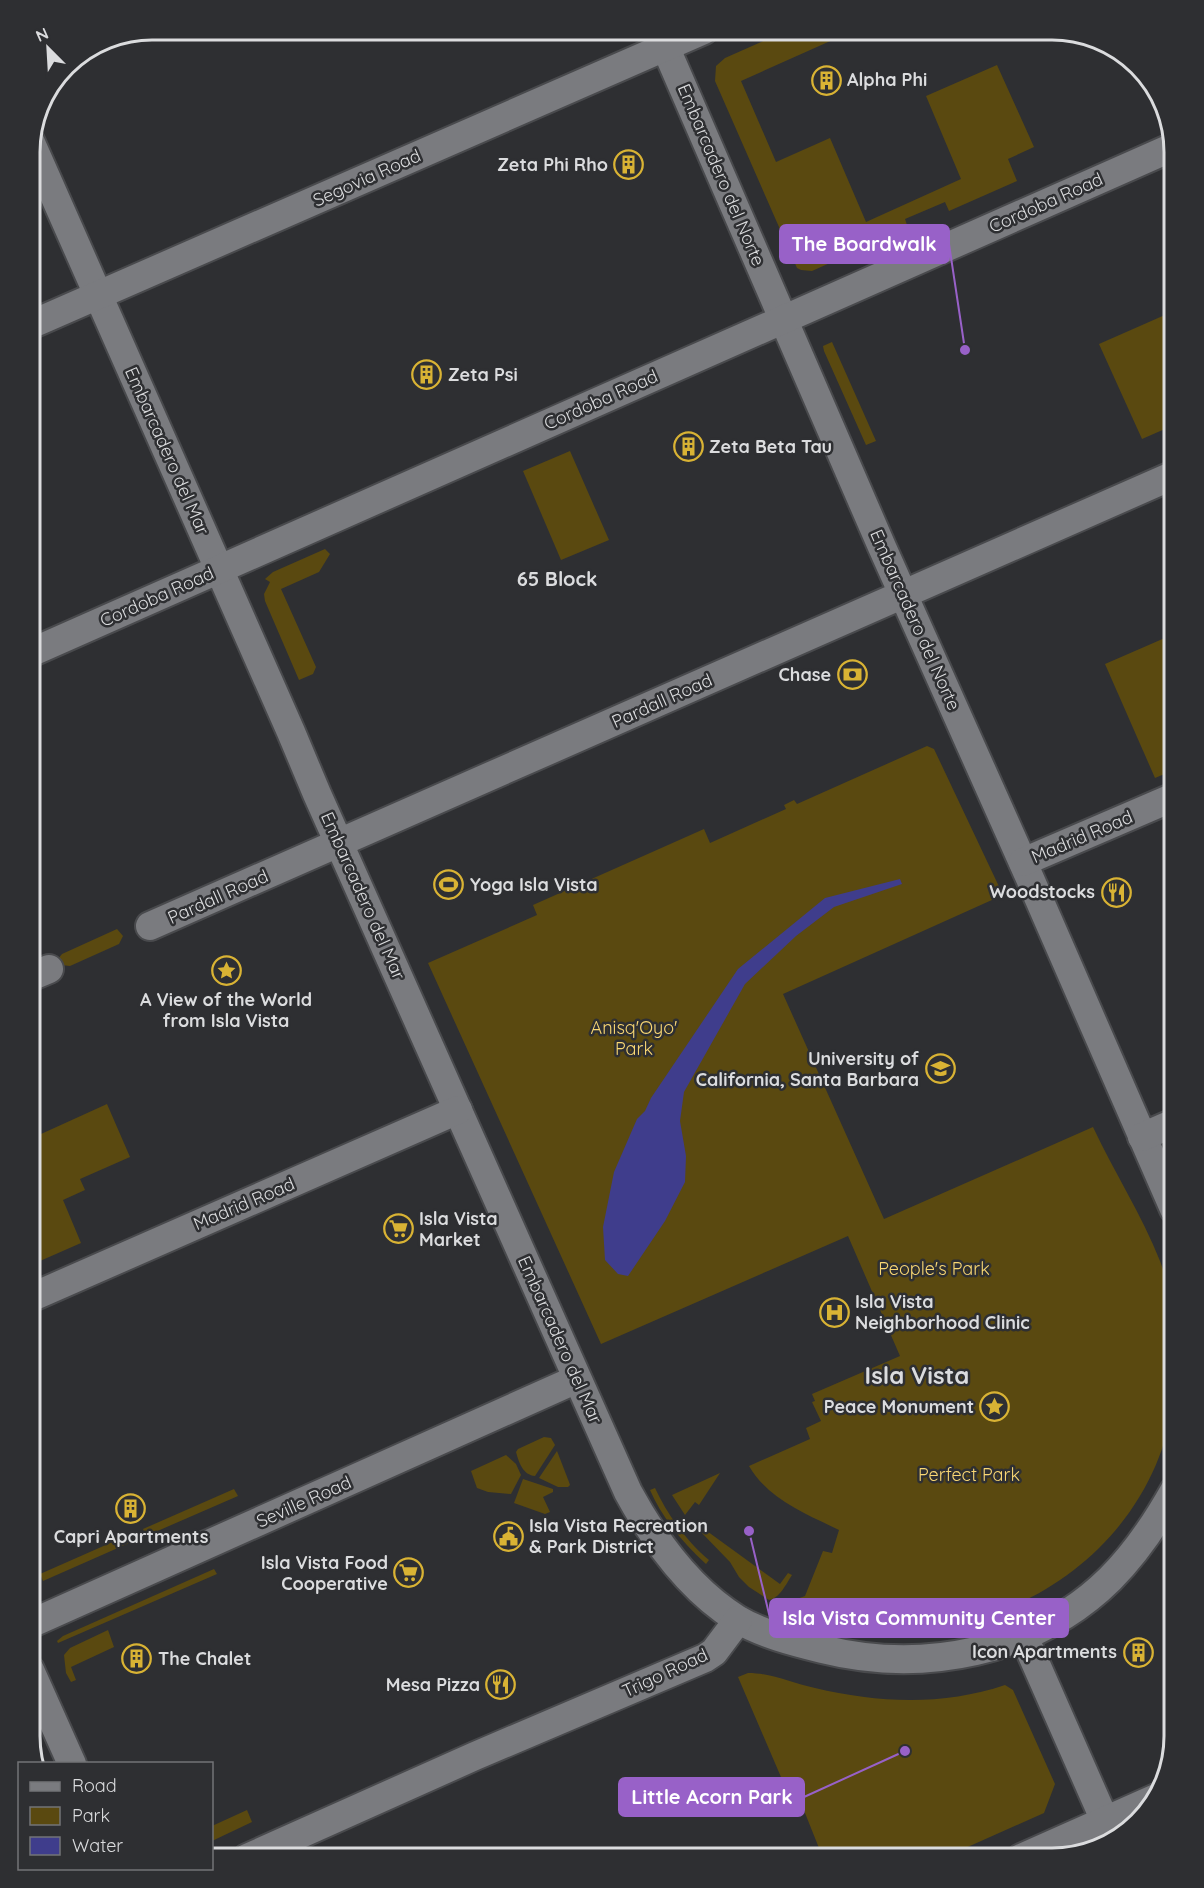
<svg xmlns="http://www.w3.org/2000/svg" width="1204" height="1888" viewBox="0 0 1204 1888" font-family="Quicksand,sans-serif">
  <style>
    .green { fill: #5a4910 }
    .water { fill: #3f3d8c }
    .lines { fill: none; stroke-linecap: round; stroke-linejoin: round }
    .minor-casing { stroke: #494a4d; stroke-width: 32 }
    .minor { stroke: #7a7b7f; stroke-width: 28 }
    .labels { text-anchor: middle; stroke-width: 5; stroke-linejoin: round; paint-order: stroke }
    .poi-label { font-size: 18px; font-weight: bold; fill: #dbdcde; stroke: #2e2f32; text-anchor: start }
    .street-label { font-size: 18px; fill: #dbdcde; stroke: #2e2f32 }
    .park-label { font-size: 18px; fill: #f9d773; stroke: #2e2f32 }
    .neighbourhood-label { font-size: 20px; font-weight: bold; fill: #dbdcde; stroke: #2e2f32 }
    .district-label { font-size: 24px; font-weight: bold; fill: #dbdcde; stroke: #2e2f32 }
    .rim { fill: none; stroke: #dbdcde; stroke-width: 3 }
    .leader { fill: none; stroke: #9861c8; stroke-width: 2 }
    .callout-dot { fill: #9861c8; stroke: #2e2f32; stroke-width: 2 }
    .callout { fill: #9861c8; stroke: #9861c8; stroke-width: 2 }
    .callout-label { font-size: 20px; text-anchor: middle; font-weight: bold; fill: #fff }
  </style>
  <rect width="100%" height="100%" fill="#2e2f32"/>
  <g class="green">
    <path d="M788,30h67l-114,51 35,81 54,-24 36,84 95,-43 -35,-83 71,-31 37,82 -26,12 9,22 -68,30 -4,-9 -40,17 3,9 -96,43 -11,-1 -4,-2 -82,-187 1,-15 9,-8z"/>
    <path d="M1174,311v114l-32,14 -43,-95z"/>
    <path d="M832,342l44,99 -10,4 -42,-94 -1,-5z"/>
    <path d="M570,451l39,89 -48,20 -38,-89z"/>
    <path d="M325,549l5,5 -11,18 -38,17 35,78 -3,7 -14,6 -34,-79 -1,-7 6,-12 -5,-3 8,-7z"/>
    <path d="M1174,634v136l-19,8 -50,-114z"/>
    <path d="M927,746l7,3 69,146 -220,99 101,225 209,-92c21,45 49,88 67,134 15,38 18,94 14,134 -16,151 -168,255 -315,231 -23,-4 -49,-7 -69,-19l4,-7 11,-4 18,-45 9,2 7,-23c-33,-16 -71,-31 -90,-64l61,-27 -4,-11 15,-7 -9,-19 3,-1 -3,-7 88,-38 -52,-120 -247,108 -173,-381 109,-48 -4,-10 171,-76 6,14 76,-34 -2,-4 10,-5 3,4z"/>
    <path d="M117,929l6,7 -4,8 -49,22 -9,-1 -3,-6 4,-5z"/>
    <path d="M107,1104l23,53 -50,22 5,11 -22,10 18,43 -41,18 -10,-21v-101z"/>
    <path d="M544,1437l7,1 4,7 -20,31c-12,-1 -16,-13 -19,-24l2,-3z"/>
    <path d="M557,1451l12,31 1,3 -2,2h-10l-19,-9z"/>
    <path d="M506,1455l10,9 5,11 -10,19 -23,-2 -11,-4 -6,-17z"/>
    <path d="M720,1473l-21,32 -4,-3 -10,13 -13,-20z"/>
    <path d="M523,1479l30,10v3l-10,5 7,15 -5,2 -31,-11z"/>
    <path d="M655,1488c12,26 32,54 54,72l-3,4c-22,-20 -44,-46 -56,-74z"/>
    <path d="M234,1489l4,7 -92,40 -3,-7z"/>
    <path d="M700,1526l80,58 8,-11 4,2c-6,9 -12,23 -23,25l-20,-13 -10,-10 -9,-15 -32,-33z"/>
    <path d="M133,1533l3,7 -93,41 -3,-7z"/>
    <path d="M214,1569l3,5 -159,69 -1,-2 6,-5z"/>
    <path d="M108,1630l6,17 -43,20 5,13 -5,2 -5,-9 -2,-18 6,-7z"/>
    <path d="M748,1673c24,0 43,10 67,15 63,15 128,18 190,-3l8,5 42,94 -11,29 -101,45h-120l-28,-70 -8,3 -49,-114z"/>
    <path d="M247,1810l5,12 -40,19v-15z"/>
  </g>
  <path class="water" d="M900,879l2,5 -68,23 -38,29 -51,48 -61,108 -4,29 6,35 -1,26 -20,39 -37,55 -10,-2 -13,-14 -2,-33 11,-55 23,-53 8,-8 6,-13 87,-129 87,-71z"/>
  <g class="lines">
    <defs>
      <g id="minor">
        <path d="M658,30l224,517 146,327 146,335"/>
        <path d="M31,143l260,589 26,62 311,698c26,48 61,97 109,127 25,15 57,23 85,30 100,25 213,4 288,-70 26,-26 46,-56 64,-88"/>
        <path d="M30,325l674,-295"/>
        <path d="M30,653l1143,-506"/>
        <path d="M1023,862l151,-65"/>
        <path d="M150,926l1024,-451"/>
        <path d="M30,977l19,-8"/>
        <path d="M1142,1137l32,-14"/>
        <path d="M30,1298l428,-188"/>
        <path d="M30,1624l547,-245"/>
        <path d="M1024,1637l89,202"/>
        <path d="M30,1670l42,94"/>
        <path d="M247,1858l228,-102 230,-98 9,-6 24,-32"/>
        <path d="M1021,1858l135,-60"/>
      </g>
    </defs>
    <use href="#minor" class="minor-casing"/>
    <use href="#minor" class="minor"/>
  </g>
  <defs>
    <symbol id="building-ring" viewBox="-11 -11 22 22"><circle r="9.5" fill="#2e2f32" stroke="#d9b334" stroke-width="1.5"/><path d="M-4-6H4V6H1V3H-1V6H-4ZM-2.5-4.3h1.7v1.8h-1.7ZM.8-4.3h1.7v1.8H.8ZM-2.5-1h1.7V.8h-1.7ZM.8-1h1.7V.8H.8Z" fill="#d9b334"/></symbol>
    <symbol id="bank-ring" viewBox="-11 -11 22 22"><circle r="9.5" fill="#2e2f32" stroke="#d9b334" stroke-width="1.5"/><path d="M-6-4H6V4H-6ZM0-2.3a2.3 2.3 0 1 0 0 4.6a2.3 2.3 0 1 0 0-4.6Z" fill="#d9b334"/></symbol>
    <symbol id="stadium-ring" viewBox="-11 -11 22 22"><circle r="9.5" fill="#2e2f32" stroke="#d9b334" stroke-width="1.5"/><path d="M0-5a6.5 5 0 1 0 0 10a6.5 5 0 1 0 0-10ZM-3.5-1.8h7v3.6h-7Z" fill="#d9b334"/></symbol>
    <symbol id="restaurant-ring" viewBox="-11 -11 22 22"><circle r="9.5" fill="#2e2f32" stroke="#d9b334" stroke-width="1.5"/><path d="M-5-6h1v4h1v-4h1v4h1v-4h1v5L-1.5 .5V6h-2V.5L-5-1ZM5-6V6H3V1.5H1.5Q1.5-4 5-6Z" fill="#d9b334"/></symbol>
    <symbol id="sight-ring" viewBox="-11 -11 22 22"><circle r="9.5" fill="#2e2f32" stroke="#d9b334" stroke-width="1.5"/><path d="M0-6L1.8-2.2L6-1.7L2.9 1.2L3.7 5.4L0 3.3L-3.7 5.4L-2.9 1.2L-6-1.7L-1.8-2.2Z" fill="#d9b334"/></symbol>
    <symbol id="university-ring" viewBox="-11 -11 22 22"><circle r="9.5" fill="#2e2f32" stroke="#d9b334" stroke-width="1.5"/><path d="M0-5L7-2L0 1L-7-2ZM-4 1L0 2.5L4 1V4Q0 6-4 4Z" fill="#d9b334"/></symbol>
    <symbol id="supermarket-ring" viewBox="-11 -11 22 22"><circle r="9.5" fill="#2e2f32" stroke="#d9b334" stroke-width="1.5"/><path d="M-6-5.5h2.5l.6 2H6L4.5 2H-2.5L-4.4-4H-6ZM-1.5 3.2a1.3 1.3 0 1 0 .1 0ZM3 3.2a1.3 1.3 0 1 0 .1 0Z" fill="#d9b334"/></symbol>
    <symbol id="hospital-ring" viewBox="-11 -11 22 22"><circle r="9.5" fill="#2e2f32" stroke="#d9b334" stroke-width="1.5"/><path d="M-5-5h3v3.5h4V-5h3V5h-3V1.5h-4V5h-3Z" fill="#d9b334"/></symbol>
    <symbol id="civic-ring" viewBox="-11 -11 22 22"><circle r="9.5" fill="#2e2f32" stroke="#d9b334" stroke-width="1.5"/><path d="M-.6-6.5H3V-4.5H.6V-3L4-1V1h2V6H-6V1h2V-1L-.6-3ZM-1.2 2.5V6h2.4V2.5Z" fill="#d9b334"/></symbol>
  </defs>
  <g fill-rule="evenodd">
    <use href="#building-ring" x="810" y="64" width="33" height="33"/>
    <use href="#building-ring" x="612" y="148" width="33" height="33"/>
    <use href="#building-ring" x="410" y="358" width="33" height="33"/>
    <use href="#building-ring" x="672" y="430" width="33" height="33"/>
    <use href="#bank-ring" x="836" y="658" width="33" height="33"/>
    <use href="#stadium-ring" x="432" y="868" width="33" height="33"/>
    <use href="#restaurant-ring" x="1100" y="876" width="33" height="33"/>
    <use href="#sight-ring" x="210" y="954" width="33" height="33"/>
    <use href="#university-ring" x="924" y="1052" width="33" height="33"/>
    <use href="#supermarket-ring" x="382" y="1212" width="33" height="33"/>
    <use href="#hospital-ring" x="818" y="1296" width="33" height="33"/>
    <use href="#sight-ring" x="978" y="1390" width="33" height="33"/>
    <use href="#building-ring" x="114" y="1492" width="33" height="33"/>
    <use href="#civic-ring" x="492" y="1520" width="33" height="33"/>
    <use href="#supermarket-ring" x="392" y="1556" width="33" height="33"/>
    <use href="#building-ring" x="1122" y="1636" width="33" height="33"/>
    <use href="#building-ring" x="120" y="1642" width="33" height="33"/>
    <use href="#restaurant-ring" x="484" y="1668" width="33" height="33"/>
  </g>
  <g class="labels">
    <g class="poi-label">
      <text x="847" y="86">Alpha Phi</text>
      <text x="608" y="171" text-anchor="end">Zeta Phi Rho</text>
      <text x="448" y="381">Zeta Psi</text>
      <text x="709" y="453">Zeta Beta Tau</text>
      <text x="831" y="681" text-anchor="end">Chase</text>
      <text x="470" y="891">Yoga Isla Vista</text>
      <text x="1095" y="898" text-anchor="end">Woodstocks</text>
      <text x="226" y="1006" text-anchor="middle">A View of the World<tspan x="226" dy="21">from Isla Vista</tspan></text>
      <text x="919" y="1065" text-anchor="end">University of<tspan x="919" dy="21">California, Santa Barbara</tspan></text>
      <text x="419" y="1225">Isla Vista<tspan x="419" dy="21">Market</tspan></text>
      <text x="855" y="1308">Isla Vista<tspan x="855" dy="21">Neighborhood Clinic</tspan></text>
      <text x="974" y="1413" text-anchor="end">Peace Monument</text>
      <text x="529" y="1532">Isla Vista Recreation<tspan x="529" dy="21">&amp; Park District</tspan></text>
      <text x="131" y="1543" text-anchor="middle">Capri Apartments</text>
      <text x="388" y="1569" text-anchor="end">Isla Vista Food<tspan x="388" dy="21">Cooperative</tspan></text>
      <text x="1117" y="1658" text-anchor="end">Icon Apartments</text>
      <text x="158" y="1665">The Chalet</text>
      <text x="480" y="1691" text-anchor="end">Mesa Pizza</text>
    </g>
    <g class="street-label">
      <text transform="translate(721 175) rotate(67)" y="6">Embarcadero del Norte</text>
      <text transform="translate(367 178) rotate(-24)" y="6">Segovia Road</text>
      <text transform="translate(1046 203) rotate(-24)" y="6">Cordoba Road</text>
      <text transform="translate(601 400) rotate(-24)" y="6">Cordoba Road</text>
      <text transform="translate(167 451) rotate(66)" y="6">Embarcadero del Mar</text>
      <text transform="translate(157 597) rotate(-24)" y="6">Cordoba Road</text>
      <text transform="translate(915 620) rotate(66)" y="6">Embarcadero del Norte</text>
      <text transform="translate(662 701) rotate(-24)" y="6">Pardall Road</text>
      <text transform="translate(1082 837) rotate(-23)" y="6">Madrid Road</text>
      <text transform="translate(363 896) rotate(66)" y="6">Embarcadero del Mar</text>
      <text transform="translate(218 897) rotate(-24)" y="6">Pardall Road</text>
      <text transform="translate(244 1204) rotate(-23)" y="6">Madrid Road</text>
      <text transform="translate(560 1340) rotate(66)" y="6">Embarcadero del Mar</text>
      <text transform="translate(304 1502) rotate(-24)" y="6">Seville Road</text>
      <text transform="translate(665 1673) rotate(-25)" y="6">Trigo Road</text>
    </g>
    <g class="park-label">
      <text x="634" y="1034">Anisq'Oyo'<tspan x="634" dy="21">Park</tspan></text>
      <text x="934" y="1275">People's Park</text>
      <text x="969" y="1481">Perfect Park</text>
    </g>
    <g class="neighbourhood-label">
      <text x="557" y="586">65 Block</text>
    </g>
    <g class="district-label">
      <text x="917" y="1384">Isla Vista</text>
    </g>
  </g>
  <path d="M0 0H1204V1888H0ZM152 40H1052A112 112 0 0 1 1164 152V1736A112 112 0 0 1 1052 1848H152A112 112 0 0 1 40 1736V152A112 112 0 0 1 152 40Z" fill="#2e2f32" fill-rule="evenodd"/>
  <path class="rim" d="M152 40H1052A112 112 0 0 1 1164 152V1736A112 112 0 0 1 1052 1848H152A112 112 0 0 1 40 1736V152A112 112 0 0 1 152 40Z"/>
  <path class="leader" d="M965 350L949 244M749 1531L770 1618M905 1751L804 1797"/>
  <g class="callout-dot">
    <circle cx="965" cy="350" r="6"/>
    <circle cx="749" cy="1531" r="6"/>
    <circle cx="905" cy="1751" r="6"/>
  </g>
  <g class="callout">
    <rect x="780" y="225" width="169" height="38" rx="6"/>
    <rect x="770" y="1599" width="298" height="38" rx="6"/>
    <rect x="619" y="1778" width="185" height="38" rx="6"/>
  </g>
  <g class="callout-label">
    <text x="864" y="251">The Boardwalk</text>
    <text x="919" y="1625">Isla Vista Community Center</text>
    <text x="712" y="1804">Little Acorn Park</text>
  </g>
  <rect x="18" y="1762" width="195" height="108" fill="#2e2f32" stroke="#737477" stroke-width="1.5"/>
  <rect x="30" y="1782" width="30" height="9" fill="#7a7b7f" stroke="#737477" stroke-width="1.5"/>
  <text x="72" y="1792" font-size="18" fill="#dbdcde">Road</text>
  <rect x="30" y="1807" width="30" height="18" fill="#5a4910" stroke="#737477" stroke-width="1.5"/>
  <text x="72" y="1822" font-size="18" fill="#dbdcde">Park</text>
  <rect x="30" y="1837" width="30" height="18" fill="#3f3d8c" stroke="#737477" stroke-width="1.5"/>
  <text x="72" y="1852" font-size="18" fill="#dbdcde">Water</text>
  <g transform="translate(48 48) rotate(336)" stroke="#2e2f32" stroke-width="4.5" paint-order="stroke">
  <path d="M0-4.5L10 22L0 15L-10 22Z" fill="#dbdcde"/>
  <text y="-9" font-size="16" font-weight="bold" text-anchor="middle" fill="#dbdcde">N</text>
  </g>
</svg>
